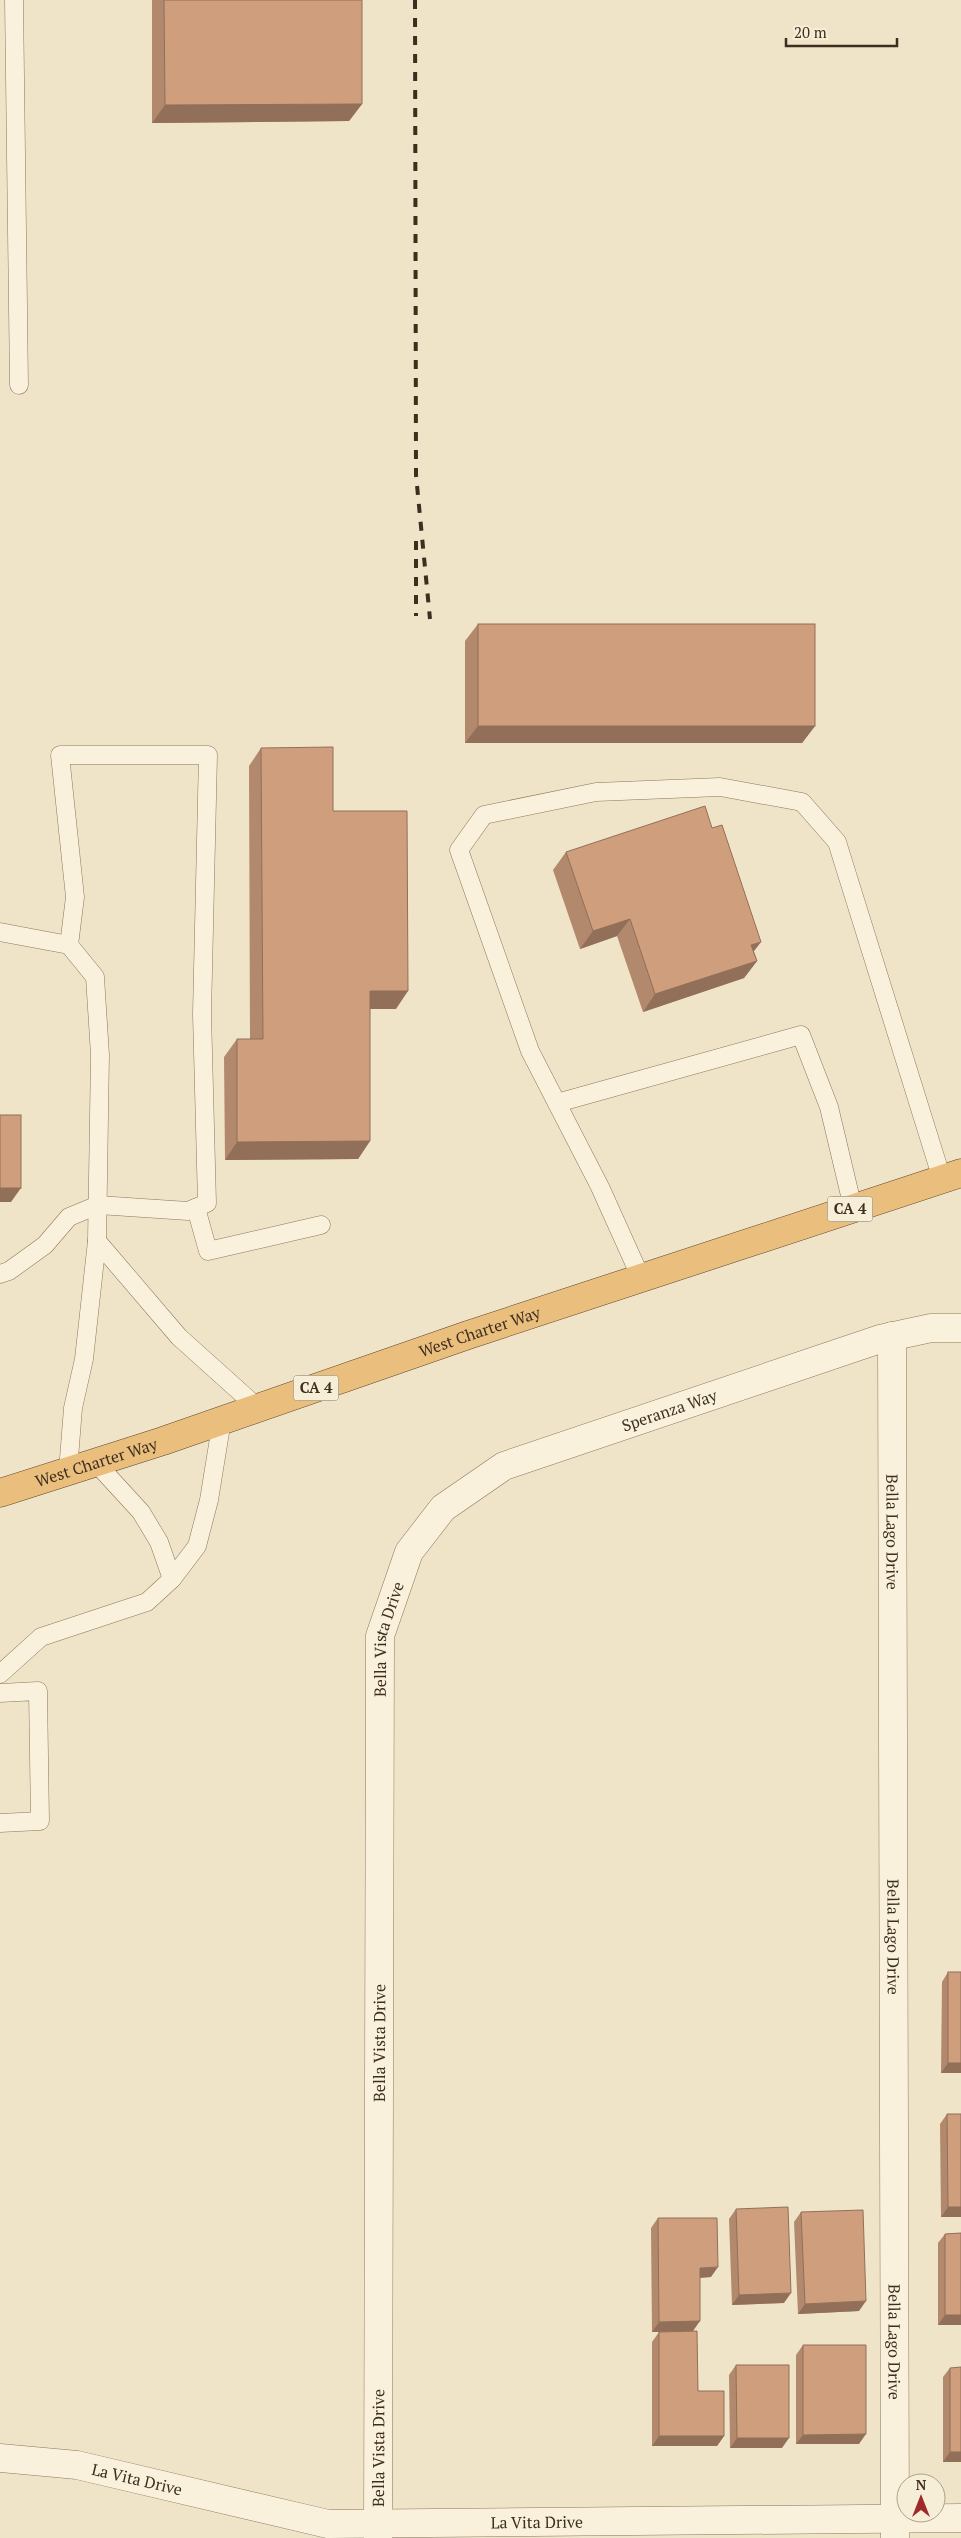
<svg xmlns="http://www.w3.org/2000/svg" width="961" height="2538" viewBox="0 0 961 2538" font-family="'PT Serif',serif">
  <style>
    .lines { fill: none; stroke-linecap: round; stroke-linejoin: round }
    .service-casing { stroke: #8d765c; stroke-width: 19 }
    .minor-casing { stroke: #8d765c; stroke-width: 29 }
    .trunk-casing { stroke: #5b4430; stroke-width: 29 }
    .service { stroke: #faf1dc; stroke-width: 18 }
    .minor { stroke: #faf1dc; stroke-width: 28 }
    .trunk { stroke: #eabe7c; stroke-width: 28 }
    .rail { stroke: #3d2e20; stroke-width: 4; stroke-dasharray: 9 9; stroke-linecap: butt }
    .wall { fill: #b2896c }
    .shaded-wall { fill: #916f58 }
    .building { fill: #cf9f7d; stroke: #916f58 }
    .labels { text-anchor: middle; stroke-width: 4; stroke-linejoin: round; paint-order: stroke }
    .shield { fill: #f7eed8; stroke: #756857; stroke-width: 1 }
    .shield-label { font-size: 15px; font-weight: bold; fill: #3d2e20 }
    .street-label { font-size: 16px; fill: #3d2e20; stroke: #f7eed8 }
  </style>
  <rect width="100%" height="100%" fill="#f0e4c8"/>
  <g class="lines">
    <defs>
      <g id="service">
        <path d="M14,0l5,385"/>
        <path d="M0,932l69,13 26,32 5,78 -3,186"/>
        <path d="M557,1103l244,-68 28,72 24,101"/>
        <path d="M196,1208l12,43 113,-26"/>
        <path d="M0,1274l9,-3 36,-26 24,-28 29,-12 90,6 19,-8 -5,-189 6,-259h-148l15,142 -6,48"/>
        <path d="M641,1278l-41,-91 -70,-136 -71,-201 25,-35 112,-23 124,-5 82,15 35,40 105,337"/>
        <path d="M96,1463l45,49 18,30 13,37 25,-33 12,-46 13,-80"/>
        <path d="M68,1471l5,-63 11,-49 13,-118 82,96 79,71"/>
        <path d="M0,1674l41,-37 106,-35 25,-23"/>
        <path d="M0,1693l38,-2 2,130 -40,2"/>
      </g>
      <g id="minor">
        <path id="s1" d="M892,1336l3,1202"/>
        <path id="s2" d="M0,2458l77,7 251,59 633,-6"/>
        <path id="s3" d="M378,2538l2,-902 29,-84 34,-44 61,-42 376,-127 51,-11h30"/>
      </g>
      <g id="trunk">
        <path id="s4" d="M0,1493l163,-52 305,-106 493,-162"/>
      </g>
    </defs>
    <use href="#service" class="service-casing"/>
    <use href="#minor" class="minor-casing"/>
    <use href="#trunk" class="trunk-casing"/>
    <use href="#service" class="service"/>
    <use href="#minor" class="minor"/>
    <use href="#trunk" class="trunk"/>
    <g class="rail">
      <path d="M415,0l1,475 14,144"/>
      <path d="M416,541v75"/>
    </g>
  </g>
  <g class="wall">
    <path d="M152,0h210v104l-13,17 -197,2z"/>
    <path d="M478,624l337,102 -13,17h-337v-102z"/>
    <path d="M261,748l72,63 63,198h-26v132l-12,18 -133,1 -1,-103 13,-18h13l-1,-273z"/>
    <path d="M566,852l188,100 3,9 -13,17 -101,34 -26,-76 -37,13 -27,-79z"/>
    <path d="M948,1972h13v101h-20l1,-91z"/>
    <path d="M947,2114h14v103h-20l-1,-93z"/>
    <path d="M736,2209l48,94 -52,2 -3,-86z"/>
    <path d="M801,2212l58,99 -61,3 -4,-92z"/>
    <path d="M658,2218l53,59 -11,1 -7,53 5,60 26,45 -7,10h-65v-104l7,-10h-7l-1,-104z"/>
    <path d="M961,2233v92h-23v-82l7,-9z"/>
    <path d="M803,2345l56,99h-63v-89z"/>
    <path d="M736,2365l46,83h-52l-1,-73z"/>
    <path d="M950,2368l11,94h-18v-85z"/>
  </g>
  <g class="shaded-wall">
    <path d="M362,104l-13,17 -197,2 13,-18z"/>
    <path d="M478,726h337l-13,17h-337z"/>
    <path d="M630,919l-13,17 -37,13 13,-18z"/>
    <path d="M761,942l-13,17 3,-14z"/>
    <path d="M757,961l-13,17 -101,34 12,-18z"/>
    <path d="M370,991h38l-12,18h-39z"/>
    <path d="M370,1141l-12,18 -133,1 12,-18z"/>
    <path d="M0,1188h21l-10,14h-11z"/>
    <path d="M948,2063h13v10h-20z"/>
    <path d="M948,2207h13v10h-20z"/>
    <path d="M718,2267l-7,10 -18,1 7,-10z"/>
    <path d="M791,2293l-7,10 -52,2 7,-10z"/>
    <path d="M866,2301l-7,10 -61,3 7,-10z"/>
    <path d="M945,2315h16v10h-23z"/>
    <path d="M700,2321l-7,10 -41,1 7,-10z"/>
    <path d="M866,2434l-7,10h-63l7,-9z"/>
    <path d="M659,2436h65l-7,10h-65z"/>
    <path d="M737,2438h52l-7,10h-52z"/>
    <path d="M950,2452h11v10h-18z"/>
  </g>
  <g class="building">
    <path d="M164,0h198v104l-197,1z"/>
    <rect x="478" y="624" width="337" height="102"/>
    <path d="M333,747v64h74l1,180h-38v150l-133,1v-103h26l-2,-291z"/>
    <path d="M705,806l7,22 10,-3 39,117 -10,3 6,16 -102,33 -25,-75 -37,12 -27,-79z"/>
    <rect x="0" y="1115" width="21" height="73"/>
    <rect x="948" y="1972" width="13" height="91"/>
    <path d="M947,2114h14v93h-13z"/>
    <path d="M788,2207l3,86 -52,2 -3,-86z"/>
    <path d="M863,2210l3,91 -61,3 -4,-92z"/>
    <path d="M658,2218h59l1,49 -18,1v53l-41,1z"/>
    <path d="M961,2233v82h-16v-81z"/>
    <path d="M697,2331l1,60h26v45h-65v-104z"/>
    <path d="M803,2345h63v89l-63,1z"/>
    <path d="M736,2365h53v73h-52z"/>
    <path d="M961,2367v85h-11v-84z"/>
  </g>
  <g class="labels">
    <g class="shield">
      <rect x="827.5" y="1196.5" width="45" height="25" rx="4"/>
      <rect x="293.5" y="1375.5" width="45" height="25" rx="4"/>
    </g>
    <g class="shield-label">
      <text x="850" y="1214">CA 4</text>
      <text x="316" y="1393">CA 4</text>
    </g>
    <g class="street-label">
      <text dy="6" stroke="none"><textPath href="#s4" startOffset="506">West Charter Way</textPath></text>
      <text dy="6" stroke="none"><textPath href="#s3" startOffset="1295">Speranza Way</textPath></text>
      <text dy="6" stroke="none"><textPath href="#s4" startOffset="101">West Charter Way</textPath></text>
      <text dy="6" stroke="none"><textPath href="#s1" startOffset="196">Bella Lago Drive</textPath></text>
      <text dy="6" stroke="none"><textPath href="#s3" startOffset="900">Bella Vista Drive</textPath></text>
      <text dy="6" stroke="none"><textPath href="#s1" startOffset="601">Bella Lago Drive</textPath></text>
      <text dy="6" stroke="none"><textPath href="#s3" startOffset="495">Bella Vista Drive</textPath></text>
      <text dy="6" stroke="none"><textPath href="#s1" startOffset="1006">Bella Lago Drive</textPath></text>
      <text dy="6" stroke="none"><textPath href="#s3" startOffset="90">Bella Vista Drive</textPath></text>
      <text dy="6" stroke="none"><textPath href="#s2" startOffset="139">La Vita Drive</textPath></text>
      <text dy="6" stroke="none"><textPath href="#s2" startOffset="544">La Vita Drive</textPath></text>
    </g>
  </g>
  <g transform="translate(921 2498)"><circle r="24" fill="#f7eed8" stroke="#ada18e"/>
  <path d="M0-4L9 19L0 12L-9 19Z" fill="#9e2a2b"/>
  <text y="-8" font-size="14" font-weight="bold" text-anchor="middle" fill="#3d2e20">N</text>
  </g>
  <path d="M786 38v8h111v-8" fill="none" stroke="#3d2e20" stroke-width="2.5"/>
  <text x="794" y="38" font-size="15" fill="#3d2e20" stroke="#f7eed8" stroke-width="4" paint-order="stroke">20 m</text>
</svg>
